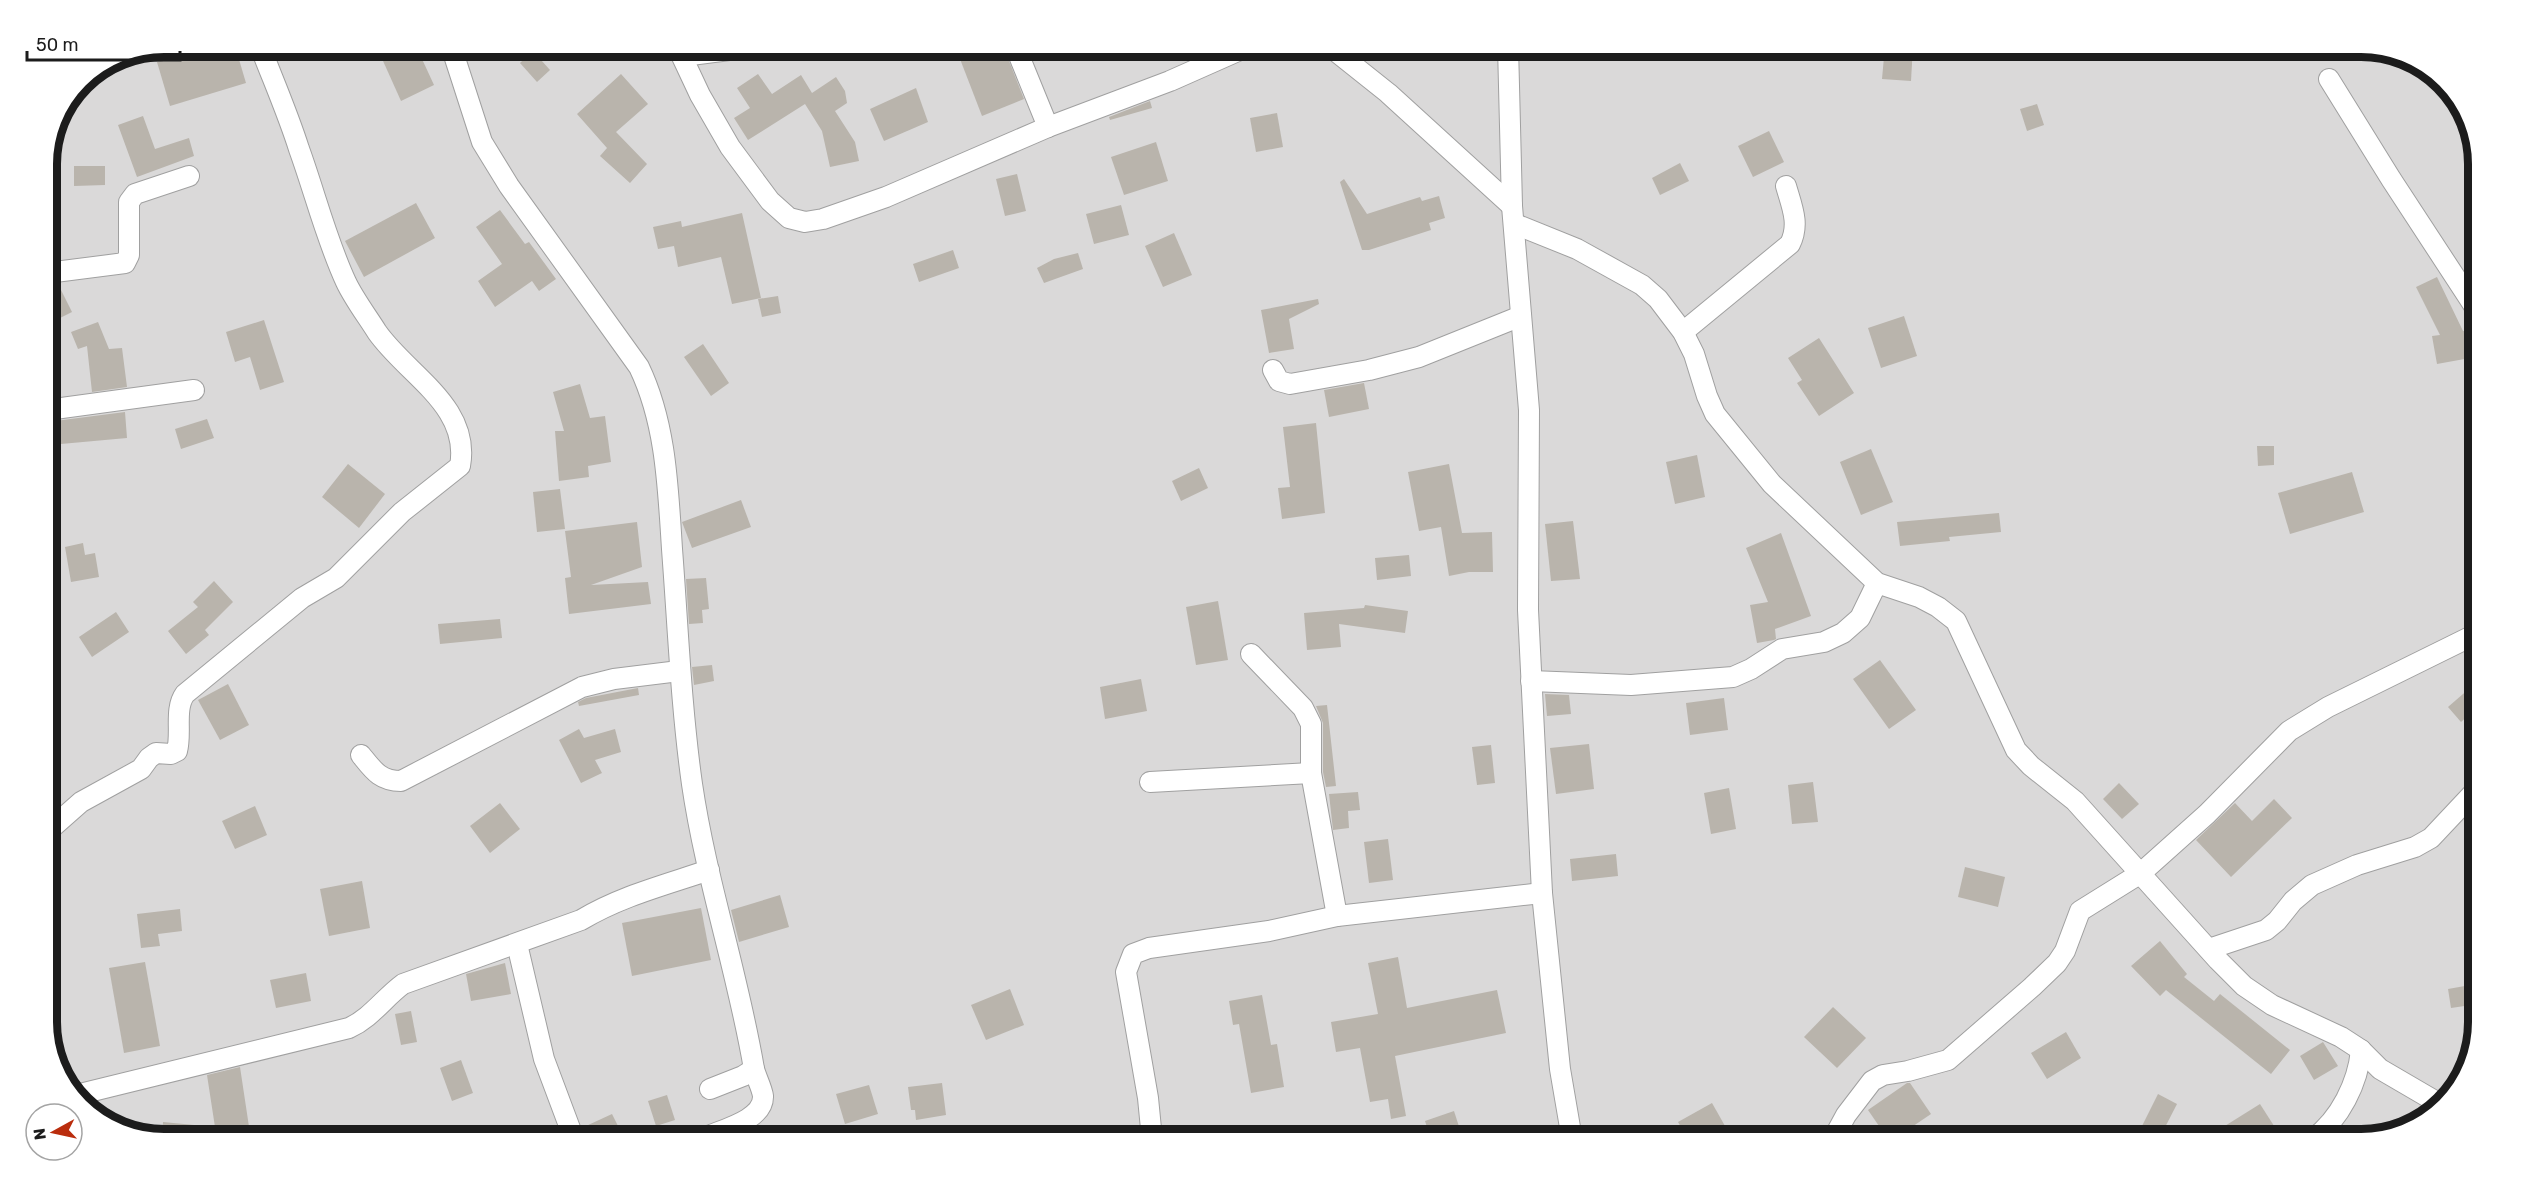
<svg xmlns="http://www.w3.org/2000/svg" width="2525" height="1186" viewBox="0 0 2525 1186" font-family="Rubik,sans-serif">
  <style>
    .residential { fill: #dad9d9 }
    .building { fill: #b9b4ac }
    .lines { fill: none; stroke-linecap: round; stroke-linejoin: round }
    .street-casing { stroke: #a0a0a0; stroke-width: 22 }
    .street { stroke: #fff; stroke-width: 20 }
    .rim { fill: none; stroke: #1c1c1c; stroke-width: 8 }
  </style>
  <rect width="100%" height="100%" fill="#ecebe2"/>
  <path class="residential" d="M164,46h2197l45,10 52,43 20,58v865l-9,45 -43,52 -65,20h-2197l-45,-9 -52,-43 -20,-57v-873l9,-38 25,-38 38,-26z"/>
  <g class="building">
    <path d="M209,46h26l11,37 -76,23 -13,-44z"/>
    <path d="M391,46h25l18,39 -33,16 -22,-49z"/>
    <path d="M955,46h48l21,53 -42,17z"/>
    <path d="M1885,46h28l-2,35 -29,-2z"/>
    <path d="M533,51l17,19 -13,12 -17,-19z"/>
    <path d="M621,74l27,30 -32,28 31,32 -17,19 -30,-27 7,-8 -30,-34z"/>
    <path d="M758,74l14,20 29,-19 11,18 24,-16 9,14 2,12 -12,8 20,31 4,19 -29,6 -8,-36 -17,-27 -57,36 -14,-22 16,-10 -13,-20z"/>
    <path d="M916,88l12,34 -44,19 -14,-32z"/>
    <path d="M1150,101l2,7 -42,12 -1,-3z"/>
    <path d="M2037,104l7,21 -17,6 -7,-22z"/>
    <path d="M1277,113l6,34 -27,5 -6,-34z"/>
    <path d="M143,116l12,33 34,-11 5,18 -57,21 -19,-52z"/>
    <path d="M1769,131l15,31 -31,15 -15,-31z"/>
    <path d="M1156,142l12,39 -44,14 -13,-38z"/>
    <path d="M1680,163l9,18 -29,14 -8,-17z"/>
    <path d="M74,166h31v19l-31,1z"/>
    <path d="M1017,174l9,37 -21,5 -9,-37z"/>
    <path d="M1344,179l23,35 53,-17 2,4 17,-5 6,22 -16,5 2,7 -62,20h-7l-22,-68z"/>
    <path d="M416,203l19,35 -71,39 -19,-36z"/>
    <path d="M1121,205l8,30 -35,9 -8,-30z"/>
    <path d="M500,210l25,34 4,-2 27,37 -17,12 -7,-10 -37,26 -17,-26 24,-17 -26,-37z"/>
    <path d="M742,213l19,85 -29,6 -11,-47 -43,10 -4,-21 -16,3 -5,-22 28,-6 1,6z"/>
    <path d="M1174,233l18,42 -29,12 -18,-41z"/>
    <path d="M953,250l6,18 -40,14 -6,-18z"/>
    <path d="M1078,253l5,16 -39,14 -7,-15 17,-9z"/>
    <path d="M2437,277l26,54h2l5,27 -33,6 -5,-28 8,-1 -24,-48z"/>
    <path d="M61,290l11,22 -16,8 -9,-23z"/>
    <path d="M778,296l3,17 -19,4 -4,-18z"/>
    <path d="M1318,299l1,5 -30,15 5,30 -25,4 -8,-43z"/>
    <path d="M1904,316l13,40 -36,12 -13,-40z"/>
    <path d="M264,320l20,62 -24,8 -10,-33 -15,5 -9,-30z"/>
    <path d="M98,322l11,27 13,-1 5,39 -35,5 -5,-46 -9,3 -7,-17z"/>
    <path d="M1819,338l35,55 -35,23 -22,-33 5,-3 -14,-22z"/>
    <path d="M703,344l26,39 -18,13 -27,-39z"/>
    <path d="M1364,383l5,26 -40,8 -5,-27z"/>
    <path d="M580,384l10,34 15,-2 6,46 -23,4 1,11 -30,4 -4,-50h9l-11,-39z"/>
    <path d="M125,412l2,26 -66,6 -1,-13 -13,5v-14z"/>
    <path d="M207,419l7,19 -33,11 -6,-20z"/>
    <path d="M1316,423l9,90 -43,6 -4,-31 12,-1 -7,-60z"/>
    <path d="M2257,446h17v19l-16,1z"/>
    <path d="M1871,449l22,53 -32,13 -21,-53z"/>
    <path d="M1697,455l8,42 -30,7 -9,-42z"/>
    <path d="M348,464l37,30 -26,34 -37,-31z"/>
    <path d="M1449,464l13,69 30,-1 1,40h-24l-20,4 -8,-49 -22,4 -11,-59z"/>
    <path d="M1199,468l9,20 -27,13 -9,-20z"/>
    <path d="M2352,472l12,40 -74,22 -12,-41z"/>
    <path d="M560,489l5,40 -28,3 -4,-40z"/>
    <path d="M741,500l10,27 -59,21 -10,-26z"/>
    <path d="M1999,513l2,19 -52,5 1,4 -50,5 -3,-24z"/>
    <path d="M1573,521l7,58 -29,2 -6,-57z"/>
    <path d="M637,522l5,45 -51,18 57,-3 3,22 -82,10 -4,-36 6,-1 -6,-46z"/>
    <path d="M1781,533l30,83 -36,13 1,10 -2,1 -17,3 -7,-38 18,-3 -22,-54z"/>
    <path d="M83,543l2,12 10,-2 4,24 -28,5 -6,-35z"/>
    <path d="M1409,555l2,21 -34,4 -2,-22z"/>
    <path d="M706,578l3,31 -7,1 1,13 -14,1 -3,-45z"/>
    <path d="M214,581l19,21 -28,28 4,5 -23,19 -18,-23 30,-24 -5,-5z"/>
    <path d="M1218,601l10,59 -32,5 -10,-58z"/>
    <path d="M1365,605l43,6 -3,22 -66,-9 2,23 -34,3 -3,-37 60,-5z"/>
    <path d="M116,612l13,20 -37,25 -13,-20z"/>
    <path d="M500,619l2,19 -62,6 -2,-20z"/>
    <path d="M1880,660l36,50 -27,19 -36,-50z"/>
    <path d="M712,665l2,16 -20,4 -2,-18z"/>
    <path d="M1141,679l6,32 -42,8 -5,-32z"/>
    <path d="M2478,681v26l-17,15 -13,-15z"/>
    <path d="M228,684l21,41 -29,15 -22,-40z"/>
    <path d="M638,688l1,7 -60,11 -1,-4 8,-4z"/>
    <path d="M1545,694l24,1 2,19 -24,2z"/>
    <path d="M1724,698l4,32 -38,5 -4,-32z"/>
    <path d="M1327,705l9,81 -10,1 -3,-15v-49l-7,-17z"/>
    <path d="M579,729l5,9 31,-9 6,23 -26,8 7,13 -21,10 -22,-43z"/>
    <path d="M1589,744l5,45 -38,5 -6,-46z"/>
    <path d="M1491,745l4,38 -18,2 -5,-38z"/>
    <path d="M1813,782l5,40 -26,2 -4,-39z"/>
    <path d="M2119,783l20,21 -17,15 -19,-20z"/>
    <path d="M1729,788l7,41 -25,5 -7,-41z"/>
    <path d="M1358,792l2,18 -12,1 1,17 -16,2 -4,-36z"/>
    <path d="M2274,799l18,19 -61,59 -35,-37 39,-37 17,18z"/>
    <path d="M500,803l20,26 -30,24 -20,-27z"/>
    <path d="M255,806l12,29 -32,14 -13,-28z"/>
    <path d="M1388,839l5,41 -24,3 -5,-41z"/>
    <path d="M1616,854l2,22 -46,5 -2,-22z"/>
    <path d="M1965,867l40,10 -7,30 -40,-10z"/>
    <path d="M362,881l8,47 -41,8 -9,-47z"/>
    <path d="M780,895l9,32 -50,15 -8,-32z"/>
    <path d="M701,908l10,52 -79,16 -10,-53z"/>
    <path d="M180,909l2,22 -24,3 2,12 -19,2 -4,-34z"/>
    <path d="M2160,941l27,33 -3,3 30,24 6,-7 70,56 -19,24 -105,-84 -6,6 -29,-30z"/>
    <path d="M1398,957l9,51 90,-18 9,43 -111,23 11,60 -15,3 -3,-20 -18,3 -10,-54 -24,4 -5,-30 47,-8 -10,-51z"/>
    <path d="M145,962l15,84 -36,7 -15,-85z"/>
    <path d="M505,963l6,31 -40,7 -5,-27z"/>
    <path d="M306,973l5,28 -35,7 -6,-28z"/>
    <path d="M2476,984l2,20 -27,4 -3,-19z"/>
    <path d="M1010,989l14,36 -38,15 -15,-35z"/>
    <path d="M1262,995l9,50 6,-1 7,43 -33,6 -12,-69 -6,1 -4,-24z"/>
    <path d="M1833,1007l33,31 -29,30 -33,-31z"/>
    <path d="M411,1011l6,31 -16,3 -6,-31z"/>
    <path d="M2066,1032l15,26 -34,21 -16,-26z"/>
    <path d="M2323,1042l15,24 -24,14 -14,-24z"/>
    <path d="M461,1060l12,33 -21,8 -12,-33z"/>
    <path d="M240,1067l11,73 -89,-1 1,-17 52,5 -8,-52z"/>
    <path d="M942,1083l4,32 -30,5 -1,-10h-4l-3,-23z"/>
    <path d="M1907,1083h3l21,31 -37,25h-6l-20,-29z"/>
    <path d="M869,1085l9,29 -33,10 -9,-30z"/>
    <path d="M2158,1094l19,10 -18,35h-10l-11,-5z"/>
    <path d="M667,1095l8,25 -19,6 -8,-25z"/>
    <path d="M1712,1103l17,30 -11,6h-30l-10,-17z"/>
    <path d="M2260,1104l16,25 -17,10h-55z"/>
    <path d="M1454,1111l9,28h-32l-6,-18z"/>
    <path d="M612,1114l9,18 -16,8h-12l-7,-14z"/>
  </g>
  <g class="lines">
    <defs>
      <g id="street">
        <path d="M451,46l31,96 27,44 130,181c27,56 29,120 33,182 6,78 9,157 20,235 14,96 46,189 62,285 2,8 8,19 9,27 1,23 -38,33 -55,40l-2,3"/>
        <path d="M677,46l23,49 30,52 40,54 19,17 16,4 18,-3 63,-22 162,-70 122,-46 79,-35"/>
        <path d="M1015,46l33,81"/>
        <path d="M1329,46l59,47 124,113"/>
        <path d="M1508,46l4,160 17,204 -1,200 14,283 18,176 12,70"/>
        <path d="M683,56l77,-10"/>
        <path d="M2329,79l62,100 87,133"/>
        <path d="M1515,224l62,25 65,36 16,14 25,33 11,22 13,42 8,18 57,70 105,99 42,14 19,10 18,14 60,129 15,16 44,35 143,159 26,26 28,19 69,32 20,13 19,19 60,35"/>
        <path d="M47,273l78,-10 4,-8v-53l6,-8 54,-18"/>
        <path d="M1683,332l107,-88c10,-20 2,-37 -4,-58"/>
        <path d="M1273,370l6,11 11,3 79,-14 50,-13 102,-41"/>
        <path d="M47,410l147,-20"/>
        <path d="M1251,654l52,54 8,16v49l26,143"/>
        <path d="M1531,681l100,4 102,-8 18,-8 31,-20 42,-7 19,-9 17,-15 17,-35"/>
        <path d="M361,755c12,15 19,26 40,26l181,-94 32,-8 65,-8"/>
        <path d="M1150,782l161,-9"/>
        <path d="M47,832l34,-30 60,-33 8,-11 7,-5 15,1 6,-3c5,-18 -3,-42 8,-57l117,-96 34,-20 66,-66 58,-46c11,-60 -53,-91 -83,-134 -10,-16 -23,-33 -31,-50 -20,-43 -31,-89 -47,-133 -11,-35 -26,-69 -39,-103"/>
        <path d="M517,944l27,115 30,80"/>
        <path d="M2209,949l57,-19 11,-9 16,-20 19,-16 45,-20 58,-18 16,-9 47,-50"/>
        <path d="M710,1089l33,-13 11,-7"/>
        <path d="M76,1095l273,-67c22,-10 35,-30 54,-44l178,-64c40,-24 84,-35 128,-50"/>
        <path d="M1152,1139l-4,-41 -22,-126 7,-18 16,-6 120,-17 68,-15 205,-23"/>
        <path d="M1833,1139l13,-24 26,-34 11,-6 25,-4 40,-11 84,-73 25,-24 8,-12 15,-40 61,-38 66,-59 82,-83 39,-24 150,-74"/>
        <path d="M2313,1139c27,-20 45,-56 48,-89"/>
      </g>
    </defs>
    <use href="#street" class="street-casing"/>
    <use href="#street" class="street"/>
  </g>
  <path d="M0 0H2525V1186H0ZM164 57H2361A107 107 0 0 1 2468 164V1022A107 107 0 0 1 2361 1129H164A107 107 0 0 1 57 1022V164A107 107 0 0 1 164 57Z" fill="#fff" fill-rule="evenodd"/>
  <path class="rim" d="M164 57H2361A107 107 0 0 1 2468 164V1022A107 107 0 0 1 2361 1129H164A107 107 0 0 1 57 1022V164A107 107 0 0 1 164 57Z"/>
  <g transform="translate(54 1132) rotate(262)"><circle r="28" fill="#ffffff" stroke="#a4a4a4" stroke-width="1.5"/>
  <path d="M0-4.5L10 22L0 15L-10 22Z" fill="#ba2d0d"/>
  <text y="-9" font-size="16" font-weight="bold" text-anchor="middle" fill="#1c1c1c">N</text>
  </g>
  <path d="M27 51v9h153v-9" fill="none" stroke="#1c1c1c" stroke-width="3"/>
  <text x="36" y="51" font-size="18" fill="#1c1c1c" stroke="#ffffff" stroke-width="4.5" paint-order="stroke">50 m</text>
</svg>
